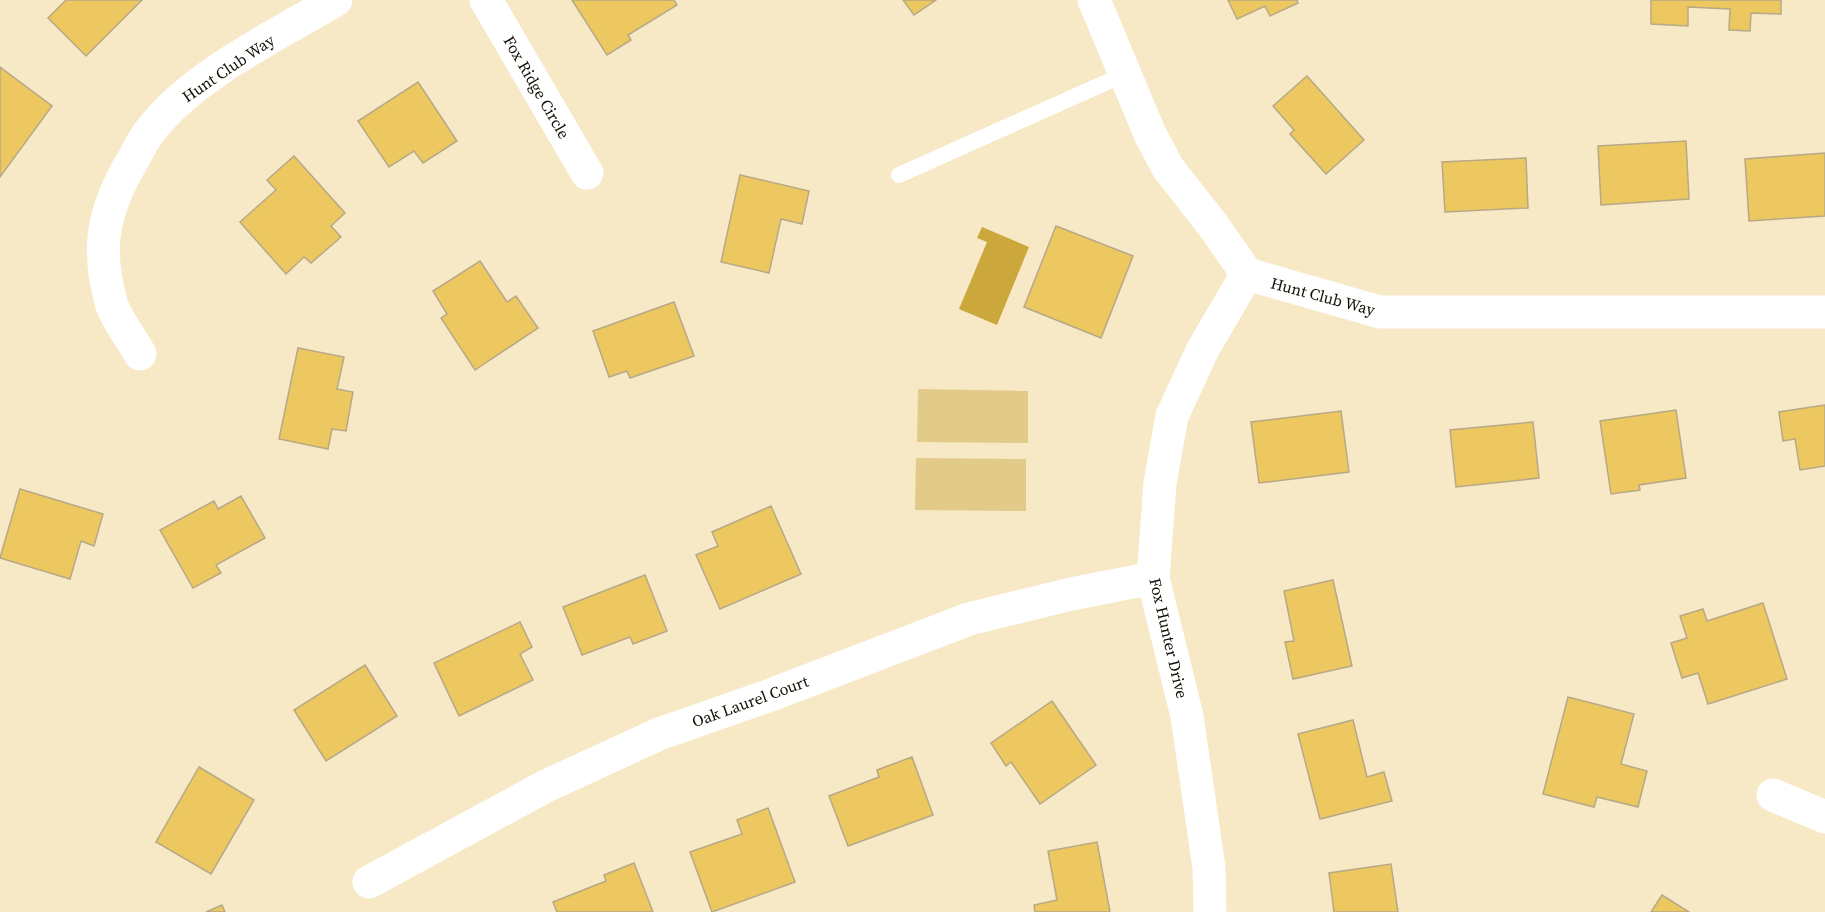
<svg xmlns="http://www.w3.org/2000/svg" width="1825" height="912" viewBox="0 0 1825 912" font-family="'Source Serif 4',serif">
  <style>
    .green { fill: #e2ca89 }
    .water { fill: #cca73c }
    .building { fill: #edc75f; stroke: #b6a987; stroke-width: 1.5 }
    .lines { fill: none; stroke-linecap: round; stroke-linejoin: round }
    .service { stroke: #fff; stroke-width: 16 }
    .minor { stroke: #fff; stroke-width: 33 }
    .labels { text-anchor: middle; stroke-width: 6; stroke-linejoin: round; paint-order: stroke }
    .street-label { font-size: 16px; fill: #140f04; stroke: #fff }
  </style>
  <rect width="100%" height="100%" fill="#f7e9c5"/>
  <g class="green">
    <path d="M918,389l110,2v52l-111,-1z"/>
    <path d="M916,458l110,1v52l-111,-1z"/>
  </g>
  <path class="water" d="M982,227l47,20 -32,78 -38,-16 28,-67 -10,-4z"/>
  <g class="building">
    <path d="M66,0h76l-56,56 -38,-38z"/>
    <path d="M572,0h102l3,5 -49,30 3,5 -24,15z"/>
    <path d="M903,0h33l-22,15z"/>
    <path d="M1228,0h69l1,3 -28,13 -5,-10 -28,13z"/>
    <path d="M1651,0h130v14l-30,-1 -1,18 -21,-1 1,-21 -42,-2v19l-37,-2z"/>
    <path d="M0,67l52,39 -52,71z"/>
    <path d="M1307,76l57,64 -38,34 -36,-40 4,-4 -21,-24z"/>
    <path d="M418,82l39,59 -34,22 -9,-12 -25,16 -31,-46z"/>
    <path d="M1686,141l3,58 -88,6 -3,-59z"/>
    <path d="M1825,153v63l-76,5 -4,-62z"/>
    <path d="M294,156l51,57 -14,13 10,11 -30,26 -7,-6 -18,17 -46,-52 36,-32 -9,-10z"/>
    <path d="M1526,158l2,50 -83,4 -3,-50z"/>
    <path d="M740,175l69,16 -7,33 -21,-5 -12,54 -48,-11z"/>
    <path d="M1056,226l77,30 -32,82 -77,-31z"/>
    <path d="M480,261l27,41 9,-6 22,32 -63,42 -34,-52 6,-4 -14,-23z"/>
    <path d="M674,302l20,54 -64,22 -3,-7 -18,6 -16,-46z"/>
    <path d="M298,348l46,9 -7,32 16,3 -7,39 -14,-2 -4,20 -49,-10z"/>
    <path d="M1825,405v61l-25,4 -5,-31 -12,2 -4,-29z"/>
    <path d="M1676,410l10,68 -47,7 1,5 -29,4 -11,-73z"/>
    <path d="M1341,411l8,61 -90,11 -8,-61z"/>
    <path d="M1533,422l6,56 -83,9 -6,-57z"/>
    <path d="M20,489l83,25 -9,32 -13,-5 -11,38 -70,-21z"/>
    <path d="M241,496l24,42 -49,27 5,8 -28,15 -33,-58 54,-29 4,8z"/>
    <path d="M771,506l30,68 -81,35 -24,-54 22,-9 -6,-14z"/>
    <path d="M645,575l22,56 -34,13 -3,-7 -48,18 -19,-48z"/>
    <path d="M1333,580l19,86 -59,13 -8,-37 9,-1 -10,-50z"/>
    <path d="M1763,603l24,76 -79,25 -10,-31 -16,5 -11,-35 16,-5 -7,-22 23,-7 4,12z"/>
    <path d="M520,622l12,25 -12,7 13,26 -74,36 -25,-53z"/>
    <path d="M365,665l32,51 -71,45 -32,-51z"/>
    <path d="M1568,697l66,17 -13,50 26,7 -9,36 -41,-10 -3,10 -51,-13z"/>
    <path d="M1052,701l44,64 -56,39 -29,-42 -5,4 -15,-23z"/>
    <path d="M1353,720l14,57 17,-5 8,29 -72,18 -22,-85z"/>
    <path d="M912,757l21,58 -85,31 -19,-50 50,-19 -2,-7z"/>
    <path d="M199,767l55,33 -43,74 -55,-32z"/>
    <path d="M768,808l27,74 -83,30 -22,-60 52,-18 -5,-14z"/>
    <path d="M1097,842l13,70h-75l-1,-7 23,-5 -9,-49z"/>
    <path d="M634,863l19,49h-96l-4,-10 53,-21 -2,-6z"/>
    <path d="M1391,864l7,48h-64l-5,-39z"/>
    <path d="M1662,895l27,17h-38z"/>
    <path d="M222,905l3,7h-19z"/>
  </g>
  <g class="lines">
    <path class="service" d="M899,175l226,-101"/>
    <g class="minor">
      <path d="M486,0l101,173"/>
      <path d="M1094,0l56,134 18,34 44,56 35,50 133,38h445"/>
      <path d="M140,354c-8,-15 -25,-36 -29,-52 -14,-51 -9,-86 16,-132 8,-12 14,-28 23,-39 41,-55 127,-96 186,-131"/>
      <path d="M1773,795l52,22"/>
      <path d="M369,882l177,-96 113,-52 109,-38 201,-77 102,-25 82,-16"/>
      <path d="M1210,912l-1,-44 -22,-152 -34,-138 7,-95 12,-67 31,-67 44,-75"/>
    </g>
  </g>
  <g class="labels">
    <g class="street-label">
      <text transform="translate(228 68) rotate(-34)" y="6">Hunt Club Way</text>
      <text transform="translate(537 87) rotate(60)" y="6">Fox Ridge Circle</text>
      <text transform="translate(1323 296) rotate(15)" y="6">Hunt Club Way</text>
      <text transform="translate(1169 638) rotate(77)" y="6">Fox Hunter Drive</text>
      <text transform="translate(750 701) rotate(-20)" y="6">Oak Laurel Court</text>
    </g>
  </g>
</svg>
